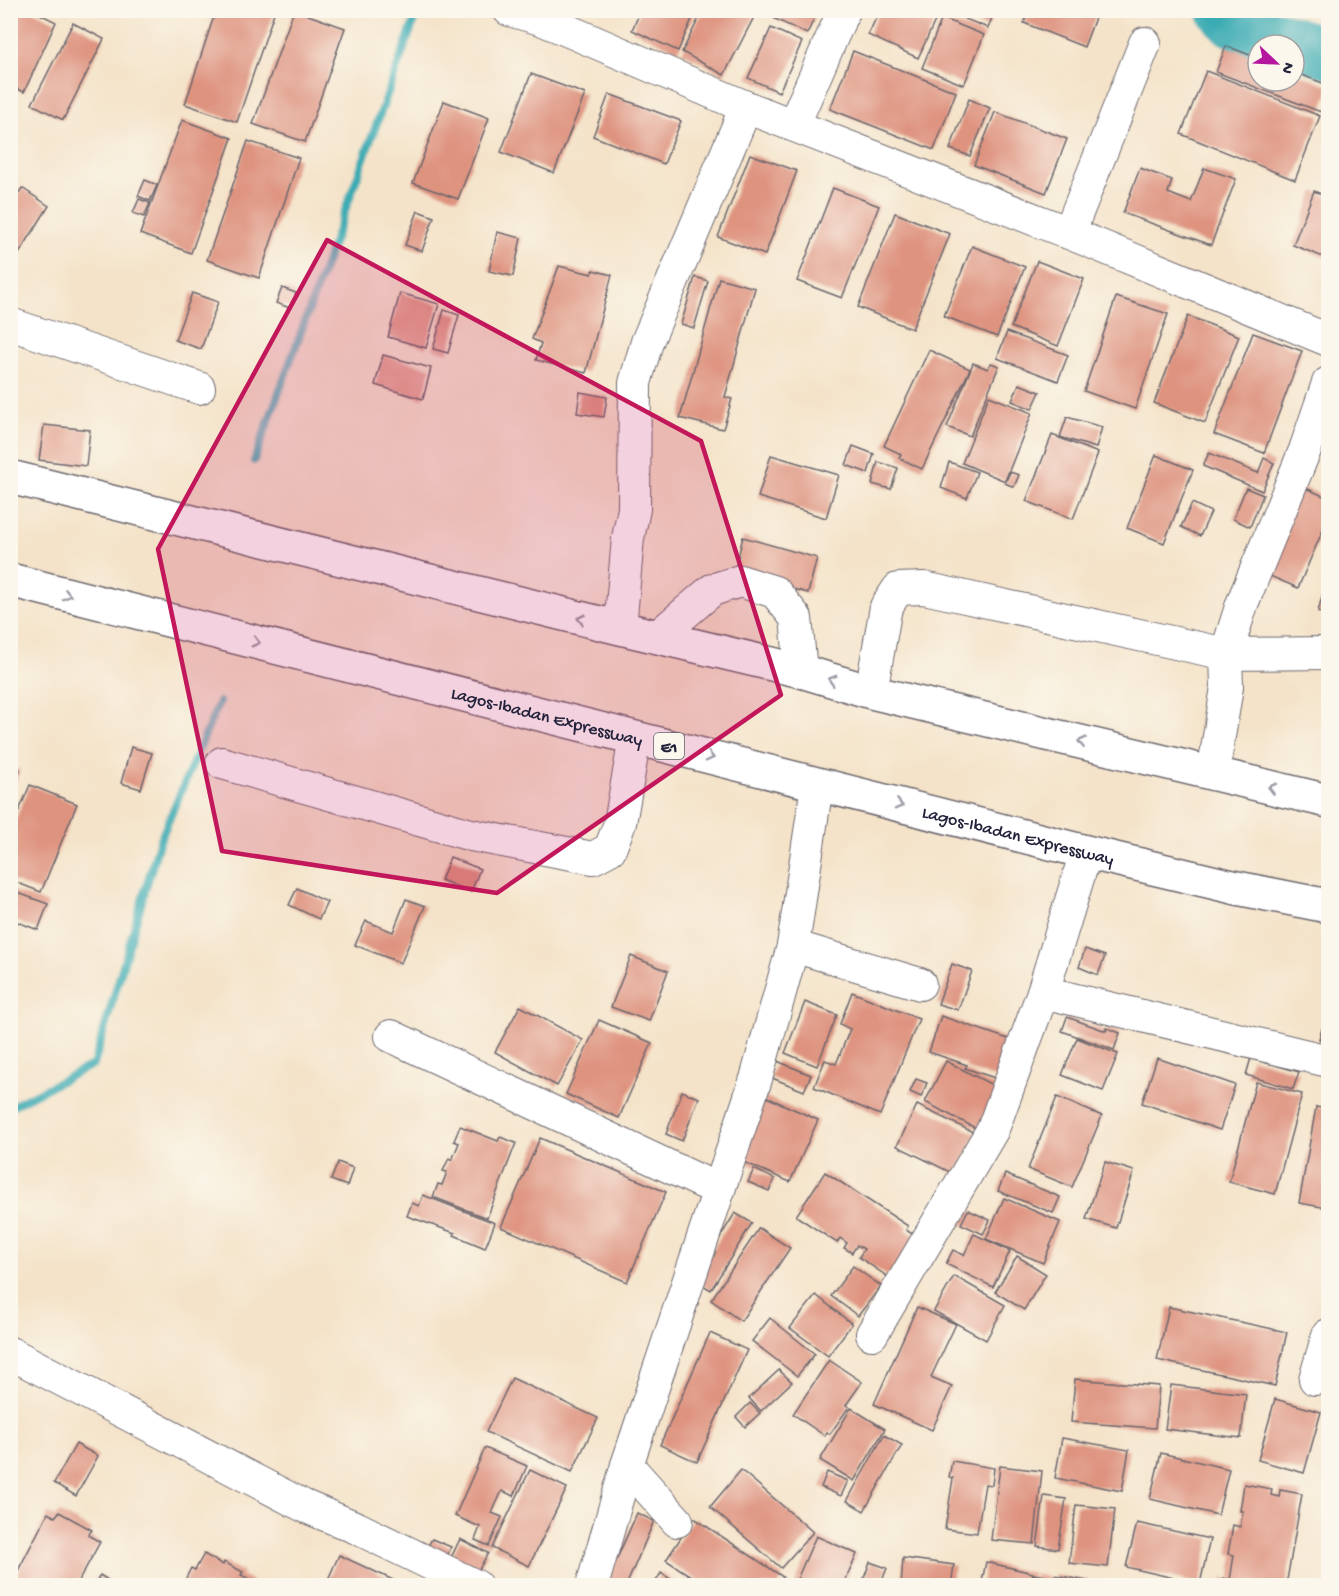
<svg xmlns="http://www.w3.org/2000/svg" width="1339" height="1596" viewBox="0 0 1339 1596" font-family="'Gochi Hand',sans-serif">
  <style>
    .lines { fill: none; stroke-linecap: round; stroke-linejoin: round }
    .stream { stroke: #3aabb4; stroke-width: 8 }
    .river { stroke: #3aabb4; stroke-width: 51 }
    .building { fill: #de937f }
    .minor-casing { stroke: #6c666d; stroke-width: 34 }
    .highway-casing { stroke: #6c666d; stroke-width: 36 }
    .minor { stroke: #fff; stroke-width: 32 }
    .highway { stroke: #fff; stroke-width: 33 }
    .oneway { stroke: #9c9ca7 }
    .marked { fill: #c2185b; fill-opacity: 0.2; stroke: #c2185b; stroke-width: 4.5; stroke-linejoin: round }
    .labels { text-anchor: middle; stroke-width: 4.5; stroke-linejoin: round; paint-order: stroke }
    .shield { fill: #fbf7ec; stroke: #636270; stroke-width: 1.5 }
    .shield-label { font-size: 16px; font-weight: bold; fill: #22223b }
    .street-label { font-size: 18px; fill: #22223b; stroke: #fbf7ec }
  </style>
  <rect width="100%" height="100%" fill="#fbf7ec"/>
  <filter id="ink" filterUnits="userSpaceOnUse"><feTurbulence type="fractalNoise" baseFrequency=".0167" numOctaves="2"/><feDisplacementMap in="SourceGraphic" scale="12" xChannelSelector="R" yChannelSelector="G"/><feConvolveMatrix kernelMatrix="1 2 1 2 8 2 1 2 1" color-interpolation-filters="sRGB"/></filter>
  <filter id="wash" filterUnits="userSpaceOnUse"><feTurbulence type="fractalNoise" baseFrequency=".008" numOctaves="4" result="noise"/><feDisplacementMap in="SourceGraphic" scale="24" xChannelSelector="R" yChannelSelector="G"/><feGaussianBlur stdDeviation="1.35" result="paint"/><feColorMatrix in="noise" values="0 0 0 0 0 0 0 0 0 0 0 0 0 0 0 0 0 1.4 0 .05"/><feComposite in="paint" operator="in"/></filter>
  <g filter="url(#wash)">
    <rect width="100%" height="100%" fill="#f4e3c9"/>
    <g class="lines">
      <g class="stream">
        <path d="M254,461l164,-451"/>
        <path d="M10,1107l84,-43 65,-221 60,-141"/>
      </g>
      <path class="river" d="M1222,10l11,12 95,31"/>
    </g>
    <g id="blocks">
      <g class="building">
        <path d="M15,10h17l24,12 -32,70 -14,-6v-66z"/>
        <path d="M216,10h59l-38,112 -52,-18z"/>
        <path d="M294,10l51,18 -40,114 -52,-18z"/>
        <path d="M641,10h55l-18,41 -46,-21z"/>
        <path d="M703,10h39l12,7 -30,58 -42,-23z"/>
        <path d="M779,10h39l-11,24 -32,-15z"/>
        <path d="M880,10h60l-22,48 -50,-23z"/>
        <path d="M952,10h43l-7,18 -38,-15z"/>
        <path d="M1029,10h69l-14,37 -60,-24z"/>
        <path d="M942,18l42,17 -20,50 -42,-17z"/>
        <path d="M73,23l31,16 -41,81 -31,-16z"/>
        <path d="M771,28l31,14 -23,50 -31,-14z"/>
        <path d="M1226,46l32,12v23h36v-9l34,13v7l-7,20 -105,-40z"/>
        <path d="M853,51l103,41 -22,58 -104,-41z"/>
        <path d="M1206,71l114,45 -25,64 -114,-46z"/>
        <path d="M531,74l54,20 -31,79 -53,-21z"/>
        <path d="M609,94l72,27 -17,43 -71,-28z"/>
        <path d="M969,99l21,9 -20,48 -20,-7z"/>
        <path d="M444,101l45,17 -31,81 -45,-16z"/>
        <path d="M995,112l72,27 -21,54 -72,-28z"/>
        <path d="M182,120l50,18 -41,115 -51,-19z"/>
        <path d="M248,141l51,17 -40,120 -52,-18z"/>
        <path d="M750,154l47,17 -32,84 -47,-18z"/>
        <path d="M1140,168l32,12 -4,13 23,9 13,-34 32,11 -25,66 -88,-32z"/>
        <path d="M145,180l12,5 -7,16 -12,-5z"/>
        <path d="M22,188l27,18 -39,62v-62z"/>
        <path d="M833,188l46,18 -37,92 -45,-17z"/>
        <path d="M1314,191l14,6v62l-35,-14z"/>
        <path d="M139,199l11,4 -6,14 -11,-4z"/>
        <path d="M418,211l16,6 -12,34 -17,-6z"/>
        <path d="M895,213l55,21 -38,95 -54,-22z"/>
        <path d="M497,232l24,6 -8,38 -24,-5z"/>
        <path d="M972,246l53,21 -28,70 -53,-21z"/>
        <path d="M1037,261l47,18 -26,67 -47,-19z"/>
        <path d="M559,266l33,8 1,-4 19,5 -26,98 -50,-13 5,-17 -9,-4z"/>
        <path d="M695,277l13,4 -14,47 -13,-4z"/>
        <path d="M719,278l36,10 -30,109 7,2 -9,30 -43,-11z"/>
        <path d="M282,288l14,5 -6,15 -14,-5z"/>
        <path d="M192,293l26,9 -17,47 -26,-9z"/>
        <path d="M400,293l39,11 -13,44 -38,-11z"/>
        <path d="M1116,297l52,17 -33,95 -51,-18z"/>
        <path d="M444,310l15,5 -11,38 -15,-4z"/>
        <path d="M1188,316l51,20 -34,87 -51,-20z"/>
        <path d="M1007,332l61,23 -10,26 -61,-23z"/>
        <path d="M1253,333l49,18 -38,102 -50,-19z"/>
        <path d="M929,350l41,19 -48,100 -23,-11 2,-4 -17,-8z"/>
        <path d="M383,355l48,13 -8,31 -48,-14z"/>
        <path d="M973,363l15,6 3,-6 8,3 -29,70 -23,-9z"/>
        <path d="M1019,384l21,8 -8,17 -20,-8z"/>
        <path d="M580,392l27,5 -3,20 -27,-4z"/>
        <path d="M989,396l43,17 -27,68 -43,-18z"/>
        <path d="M1067,417l35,10 -6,21 -36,-11z"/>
        <path d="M44,425l46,5 -4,36 -47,-6z"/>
        <path d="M1052,435l46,18 -25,66 -47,-18z"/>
        <path d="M853,446l21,8 -6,19 -22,-8z"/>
        <path d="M1209,453l49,20 6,-15 10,5 -12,28 -59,-25z"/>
        <path d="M771,455l68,20 -13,43 -68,-21z"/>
        <path d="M1156,455l37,15 -29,73 -37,-15z"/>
        <path d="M878,462l20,6 -7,21 -19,-5z"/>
        <path d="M949,462l28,10 -10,26 -26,-10z"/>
        <path d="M1010,472l9,3 -5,12 -9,-4z"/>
        <path d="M1301,486l27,12v20l-30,70 -35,-15z"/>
        <path d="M1246,488l17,7 -13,32 -17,-8z"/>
        <path d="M1192,503l19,9 -11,24 -19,-9z"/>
        <path d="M743,537l74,21 -9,35 -74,-20z"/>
        <path d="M1328,573v42l-10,-3z"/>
        <path d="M131,747l21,6 -11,36 -20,-6z"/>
        <path d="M10,767l10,3 -9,24h-1z"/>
        <path d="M30,785l47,19 -36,88 -31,-12v-48z"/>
        <path d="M450,857l30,12 -9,23 -30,-12z"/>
        <path d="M297,888l30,14 -8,17 -30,-14z"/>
        <path d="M10,890l38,14 -10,26 -28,-11z"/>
        <path d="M406,899l19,7 -24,57 -46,-18 11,-24 27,11z"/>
        <path d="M1085,949l20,7 -7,19 -19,-8z"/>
        <path d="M631,956l37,15 -19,50 -38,-14z"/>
        <path d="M952,964l20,7 -14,39 -20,-6z"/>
        <path d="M852,992l67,27 -39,96 -66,-28 11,-27 11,4 14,-35 -10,-5z"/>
        <path d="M805,1002l32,13 -20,51 -32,-13z"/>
        <path d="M520,1006l63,34 -26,46 -62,-34z"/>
        <path d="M941,1016l82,28 -13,39 -45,-15 2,-3 -38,-13z"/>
        <path d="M1067,1017l39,14 1,-3 13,5 -6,17 -52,-19z"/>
        <path d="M599,1020l53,23 -33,75 -53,-24z"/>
        <path d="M1323,1025l5,2v16l-9,-4z"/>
        <path d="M1077,1038l41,16 -15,37 -41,-16z"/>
        <path d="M1157,1058l78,27 -15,45 -78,-27z"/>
        <path d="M1251,1058l48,14 -6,17 -47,-14z"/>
        <path d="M777,1061l34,14 -7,16 -34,-14z"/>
        <path d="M946,1061l60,31 -21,41 -60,-31z"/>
        <path d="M916,1079l11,4 -6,14 -11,-5z"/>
        <path d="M1256,1082l46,12 -27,100 -46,-12z"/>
        <path d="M682,1091l17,7 -17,43 -16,-7z"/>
        <path d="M762,1095l56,25 -28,62 -51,-22z"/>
        <path d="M1057,1097l45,19 -30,71 -44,-18z"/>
        <path d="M917,1105l60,29 -21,41 -59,-29z"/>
        <path d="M1316,1107l12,2v99l-29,-5z"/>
        <path d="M460,1126l38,15 2,-4 16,6 -29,75 -54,-21 5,-13 4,1 5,-13 -4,-1 6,-13 3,2 7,-17 -5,-2z"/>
        <path d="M540,1138l126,54 -39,90 -126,-55z"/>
        <path d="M338,1162l15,6 -6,18 -16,-6z"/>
        <path d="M1105,1162l29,9 -18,57 -30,-9z"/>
        <path d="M754,1169l21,10 -6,12 -21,-9z"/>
        <path d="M825,1172l83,54 -2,4 11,7 -26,42 -32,-22 5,-8 -7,-4 -5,8 -8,-5 3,-5 -7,-5 -3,5 -41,-27z"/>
        <path d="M1005,1174l55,23 -7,16 -55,-22z"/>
        <path d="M423,1195l72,28 -10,25 -31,-13 1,-2 -48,-17 5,-13 7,3z"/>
        <path d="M1004,1198l56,24 -17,41 -57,-24z"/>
        <path d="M968,1210l22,10 -7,14 -22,-10z"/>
        <path d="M735,1213l17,10 -41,67 -17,-10z"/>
        <path d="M759,1228l31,20 -49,73 -30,-21z"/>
        <path d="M974,1234l36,17 -17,36 -47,-23 7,-14 11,5z"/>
        <path d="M1017,1256l29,18 -22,36 -29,-18z"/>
        <path d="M853,1266l28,20 -23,30 -27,-20z"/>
        <path d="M954,1276l51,29 -19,35 -52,-29z"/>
        <path d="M816,1295l36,29 -24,32 -38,-28z"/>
        <path d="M917,1307l39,17 -25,53 21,9 -20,44 -58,-26z"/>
        <path d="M1169,1307l118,25 -12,54 -118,-26z"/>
        <path d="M770,1318l45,36 -18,22 -45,-35z"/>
        <path d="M710,1333l37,17 -50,112 -37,-17z"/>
        <path d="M829,1360l33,22 -16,23 3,2 -19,27 -3,-2 -2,4 -32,-22z"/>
        <path d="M779,1370l13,12 -31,29 -12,-13z"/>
        <path d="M512,1378l86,40 -26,54 -86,-40z"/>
        <path d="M1075,1379l84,7 -4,42 -84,-6z"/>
        <path d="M1171,1385l75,9 -5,44 -76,-9z"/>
        <path d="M1275,1399l46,13 -17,61 -46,-13z"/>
        <path d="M750,1403l10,10 -15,14 -9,-10z"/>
        <path d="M851,1408l34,21 -31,52 -34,-21z"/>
        <path d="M884,1435l18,10 -38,66 -17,-10z"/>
        <path d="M1062,1438l67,12 -7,41 -67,-13z"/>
        <path d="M76,1444l22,12 -22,40 -22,-13z"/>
        <path d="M485,1448l42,18 -13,30 -12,-5 -10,22 10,4 -13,29 -14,-6 5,-13 -25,-11z"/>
        <path d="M1161,1453l68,16 -11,46 -68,-16z"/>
        <path d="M952,1461l42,7 -2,17 -7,-1 -8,49 -32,-4 8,-51 -4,-1z"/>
        <path d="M1000,1466l42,5 -8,73 -43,-4z"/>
        <path d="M530,1470l37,18 -38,78 -37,-18z"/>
        <path d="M741,1470l72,62 -32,36 -71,-61z"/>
        <path d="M827,1472l21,9 -7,15 -20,-9z"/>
        <path d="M1244,1484l28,5 -1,6 8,2 1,-7 22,4 -16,92h-64l1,-8 7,2 4,-25 -6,-1 5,-29 7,2 3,-16h-3z"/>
        <path d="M1044,1496l22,3 -8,50 -21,-3z"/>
        <path d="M1076,1505l39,4 -7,58 -39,-4z"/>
        <path d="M59,1512l33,18 -4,5 12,7 -24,44h-66l38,-73 7,4z"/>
        <path d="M637,1513l17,8 -28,65h-21z"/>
        <path d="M694,1518l89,59 -5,9h-72l-40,-26z"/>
        <path d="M1137,1523l73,16 -10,45 -74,-17z"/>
        <path d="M816,1536l41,18 -14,32h-49z"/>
        <path d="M432,1539l19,8 -7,16 -20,-10z"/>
        <path d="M460,1539l28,14 -11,20 -27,-13z"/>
        <path d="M204,1554l19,11 1,-3 19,10 -2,3 11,5 -3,6h-67l9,-18 4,2z"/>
        <path d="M339,1555l67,31h-81z"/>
        <path d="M903,1558l51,7 -3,21h-50z"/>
        <path d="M870,1562l17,6 -7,18h-19z"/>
        <path d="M986,1562l47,11 -3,13h-49z"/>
        <path d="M661,1573l20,13h-28z"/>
        <path d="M1034,1574l16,3 -1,9h-16z"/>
        <path d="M100,1575l17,11h-24z"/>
        <path d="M1055,1575l49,9v2h-51z"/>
      </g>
    </g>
  </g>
  <g filter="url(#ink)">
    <use href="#blocks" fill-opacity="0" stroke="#6c666d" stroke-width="1.5"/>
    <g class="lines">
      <defs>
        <g id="minor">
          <path d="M509,10l32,9 205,88 323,126 259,107"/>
          <path d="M794,124l50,-114"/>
          <path d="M1069,233l76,-190"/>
          <path d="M10,324l189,64"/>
          <path d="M620,628l8,-90 6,-29 1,-126 12,-41 99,-235"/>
          <path d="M657,637l55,-47 28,-9 35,11 21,26 5,53"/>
          <path d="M871,692l15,-85 12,-18 26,-1 302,66 102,-1"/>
          <path d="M222,763l249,72 122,23 17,-9 10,-26 15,-85"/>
          <path d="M1213,774l14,-87 -1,-33 16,-50 63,-154 23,-67"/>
          <path d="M793,946l127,38"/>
          <path d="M1043,992l285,69"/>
          <path d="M391,1036l328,154"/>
          <path d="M872,1334l121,-205 50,-137 43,-140"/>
          <path d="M10,1353l294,153 53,22 119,58"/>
          <path d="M1315,1379l13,-44"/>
          <path d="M627,1465l50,56"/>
          <path d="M592,1586l35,-121 129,-386 37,-133 24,-161"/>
        </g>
        <g id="highway">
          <path d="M10,477l610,151 181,43 70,21 457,109"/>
          <path id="s1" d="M10,580l1076,272 151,36 91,18"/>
        </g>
      </defs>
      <use href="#minor" class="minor-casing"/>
      <use href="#highway" class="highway-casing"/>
      <use href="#minor" class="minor"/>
      <use href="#highway" class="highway"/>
    </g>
    <defs><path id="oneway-chevron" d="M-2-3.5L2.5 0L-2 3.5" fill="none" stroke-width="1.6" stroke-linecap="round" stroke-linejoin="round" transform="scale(1.5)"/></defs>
    <g class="oneway">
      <use href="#oneway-chevron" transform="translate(67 595) rotate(14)"/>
      <use href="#oneway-chevron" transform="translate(581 619) rotate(-166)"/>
      <use href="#oneway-chevron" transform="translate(256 642) rotate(14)"/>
      <use href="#oneway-chevron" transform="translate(832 680) rotate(-164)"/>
      <use href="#oneway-chevron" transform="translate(1082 742) rotate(-167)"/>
      <use href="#oneway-chevron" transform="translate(710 757) rotate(15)"/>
      <use href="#oneway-chevron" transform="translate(1272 788) rotate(-166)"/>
      <use href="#oneway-chevron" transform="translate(899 805) rotate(14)"/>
    </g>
  </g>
  <path class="marked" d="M327,240l374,201 80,254 -284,198 -275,-42 -64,-302z"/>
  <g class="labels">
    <rect class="shield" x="654" y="733" width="30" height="26" rx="4.5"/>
    <g class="shield-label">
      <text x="669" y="752">E1</text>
    </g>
    <g class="street-label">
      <text dy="6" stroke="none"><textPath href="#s1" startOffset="554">Lagos-Ibadan Expressway</textPath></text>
      <text dy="6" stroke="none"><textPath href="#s1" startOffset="1040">Lagos-Ibadan Expressway</textPath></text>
    </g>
  </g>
  <rect width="1339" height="1596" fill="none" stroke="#fbf7ec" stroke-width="36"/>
  <g transform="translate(1276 63) rotate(113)"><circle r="28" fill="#fbf7ec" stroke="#a4a2a5" stroke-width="1.5"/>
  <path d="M0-4.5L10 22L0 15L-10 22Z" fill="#b5179e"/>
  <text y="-9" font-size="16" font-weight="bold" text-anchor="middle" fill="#22223b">N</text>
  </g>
</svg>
